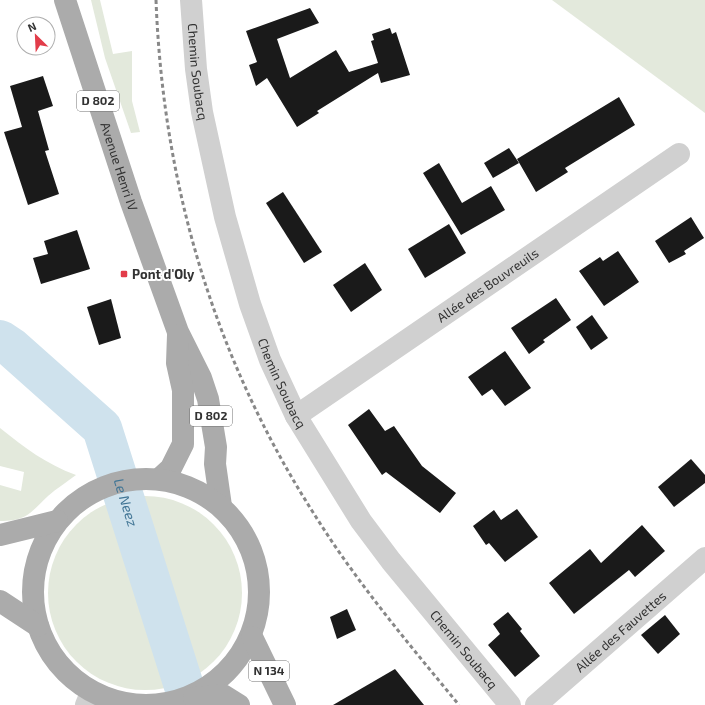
<svg xmlns="http://www.w3.org/2000/svg" width="705" height="705" viewBox="0 0 705 705" font-family="'Exo 2',sans-serif">
  <style>
    .green { fill: #e3e9dc }
    .lines { fill: none; stroke-linecap: round; stroke-linejoin: round }
    .river { stroke: #cfe2ed; stroke-width: 40 }
    .building { fill: #1a1a1a }
    .minor { stroke: #d0d0d0; stroke-width: 22 }
    .major { stroke: #ababab; stroke-width: 22 }
    .rail { stroke: #888; stroke-width: 3; stroke-dasharray: 4 3; stroke-linecap: butt }
    .poi-dot { fill: #e23c4a; stroke: #fff; stroke-width: 1.5 }
    .labels { text-anchor: middle; stroke-width: 4; stroke-linejoin: round; paint-order: stroke }
    .shield { fill: #fff; stroke: #707070; stroke-width: 1 }
    .shield-label { font-size: 12px; font-weight: bold; fill: #333 }
    .street-label { font-size: 13px; fill: #333; stroke: #fff }
    .poi-label { font-size: 13px; font-weight: bold; fill: #333; stroke: #fff; text-anchor: start }
    .water-label { font-size: 14px; font-style: italic; fill: #417595; stroke: #fff }
  </style>
  <rect width="100%" height="100%" fill="#fff"/>
  <g class="green">
    <path d="M91,0h9l13,54 19,-3v50l8,31 -9,1 -26,-75z"/>
    <path d="M552,0h153v113z"/>
    <path d="M0,428c25,20 46,36 76,47 -9,7 -19,13 -28,21 -18,17 -21,25 -48,25v-36l21,6 3,-19 -24,-6z"/>
    <circle cx="145" cy="593" r="97"/>
  </g>
  <g class="lines">
    <path class="river" id="s1" d="M0,340l12,8 90,80 88,277"/>
  </g>
  <g class="building">
    <path d="M310,8l9,15 -42,16 13,39 46,-28 13,22 29,-9 -7,-22 3,-1 -2,-6 18,-6 2,6 4,-2 14,43 -29,8 -3,-10 -61,38 2,2 -22,14 -30,-49 -11,8 -7,-21 8,-3 -11,-31z"/>
    <path d="M43,76l10,30 -15,5 11,39 -4,1 14,43 -31,11 -24,-73 18,-5 -12,-41z"/>
    <path d="M619,97l16,28 -70,43 3,4 -32,20 -19,-33z"/>
    <path d="M509,148l10,15 -26,15 -9,-15z"/>
    <path d="M439,163l23,40 29,-17 14,24 -44,25 -38,-62z"/>
    <path d="M283,192l39,60 -18,11 -38,-60z"/>
    <path d="M691,217l13,21 -20,13 2,3 -17,9 -14,-22z"/>
    <path d="M449,224l17,29 -41,25 -17,-29z"/>
    <path d="M77,230l13,39 -49,15 -8,-26 15,-4 -4,-13z"/>
    <path d="M618,251l21,31 -35,24 -25,-35 21,-14 3,4z"/>
    <path d="M365,263l17,27 -31,22 -18,-27z"/>
    <path d="M556,298l15,22 -28,20 2,2 -16,12 -18,-26z"/>
    <path d="M111,299l10,39 -22,7 -12,-38z"/>
    <path d="M592,315l16,23 -17,12 -15,-23z"/>
    <path d="M505,351l26,37 -26,18 -13,-17 -10,7 -14,-19z"/>
    <path d="M369,409l16,22 9,-5 28,40 34,27 -16,20 -54,-41 -4,3 -34,-50z"/>
    <path d="M691,459l14,16v8l-31,24 -16,-20z"/>
    <path d="M517,509l21,28 -33,25 -16,-19 -3,2 -13,-19 21,-16 7,10z"/>
    <path d="M642,525l23,26 -30,26 -6,-7 -55,44 -25,-31 41,-34 11,14z"/>
    <path d="M347,609l9,21 -19,9 -7,-22z"/>
    <path d="M508,612l14,17 -2,2 20,25 -25,21 -27,-32 12,-11 -7,-10z"/>
    <path d="M665,615l15,19 -22,20 -17,-19z"/>
    <path d="M395,669l29,36h-91z"/>
  </g>
  <g class="lines">
    <g class="minor">
      <path id="s2" d="M191,0l5,69 6,43 23,105 25,87 20,56 26,56 65,105 30,40 119,144"/>
      <path id="s3" d="M296,416l383,-262"/>
      <path d="M86,705l5,-12"/>
      <path id="s4" d="M536,705l169,-147"/>
    </g>
    <g class="major">
      <path id="s5" d="M65,0l66,202 47,130 23,46 7,21 8,48 -1,17 6,42"/>
      <path d="M159,479l12,-11 12,-24v-54l-6,-27 1,-28"/>
      <circle cx="146" cy="592" r="113"/>
      <path d="M0,535l57,-14"/>
      <path d="M0,601l38,25"/>
      <path d="M252,637l33,68"/>
      <path d="M194,698l29,-3 16,10"/>
    </g>
    <path class="rail" d="M156,0c7,186 59,360 160,517 42,67 93,127 143,188"/>
  </g>
  <rect class="poi-dot" x="120" y="270" width="8" height="8" rx="2"/>
  <g class="labels">
    <g class="shield">
      <rect x="77" y="91" width="42" height="20" rx="3"/>
      <rect x="190" y="406" width="42" height="20" rx="3"/>
      <rect x="249" y="661" width="40" height="20" rx="3"/>
    </g>
    <g class="shield-label">
      <text x="98" y="105">D 802</text>
      <text x="211" y="420">D 802</text>
      <text x="269" y="675">N 134</text>
    </g>
    <g class="street-label">
      <text dy="5" stroke="none"><textPath href="#s2" startOffset="72">Chemin Soubacq</textPath></text>
      <text dy="5" stroke="none"><textPath href="#s5" startOffset="175">Avenue Henri IV</textPath></text>
      <text dy="5" stroke="none"><textPath href="#s3" startOffset="232">Allée des Bouvreuils</textPath></text>
      <text dy="5" stroke="none"><textPath href="#s2" startOffset="396">Chemin Soubacq</textPath></text>
      <text dy="5" stroke="none"><textPath href="#s4" startOffset="112">Allée des Fauvettes</textPath></text>
      <text dy="5" stroke="none"><textPath href="#s2" startOffset="720">Chemin Soubacq</textPath></text>
    </g>
    <g class="poi-label">
      <text x="132" y="279">Pont d'Oly</text>
    </g>
    <g class="water-label">
      <text dy="5" stroke="none"><textPath href="#s1" startOffset="213">Le Neez</textPath></text>
    </g>
  </g>
  <g transform="translate(36 36) rotate(336)"><circle r="19" fill="#ffffff" stroke="#adadad"/>
  <path d="M0-3L7 15L0 10L-7 15Z" fill="#e23c4a"/>
  <text y="-6" font-size="11" font-weight="bold" text-anchor="middle" fill="#333333">N</text>
  </g>
</svg>
